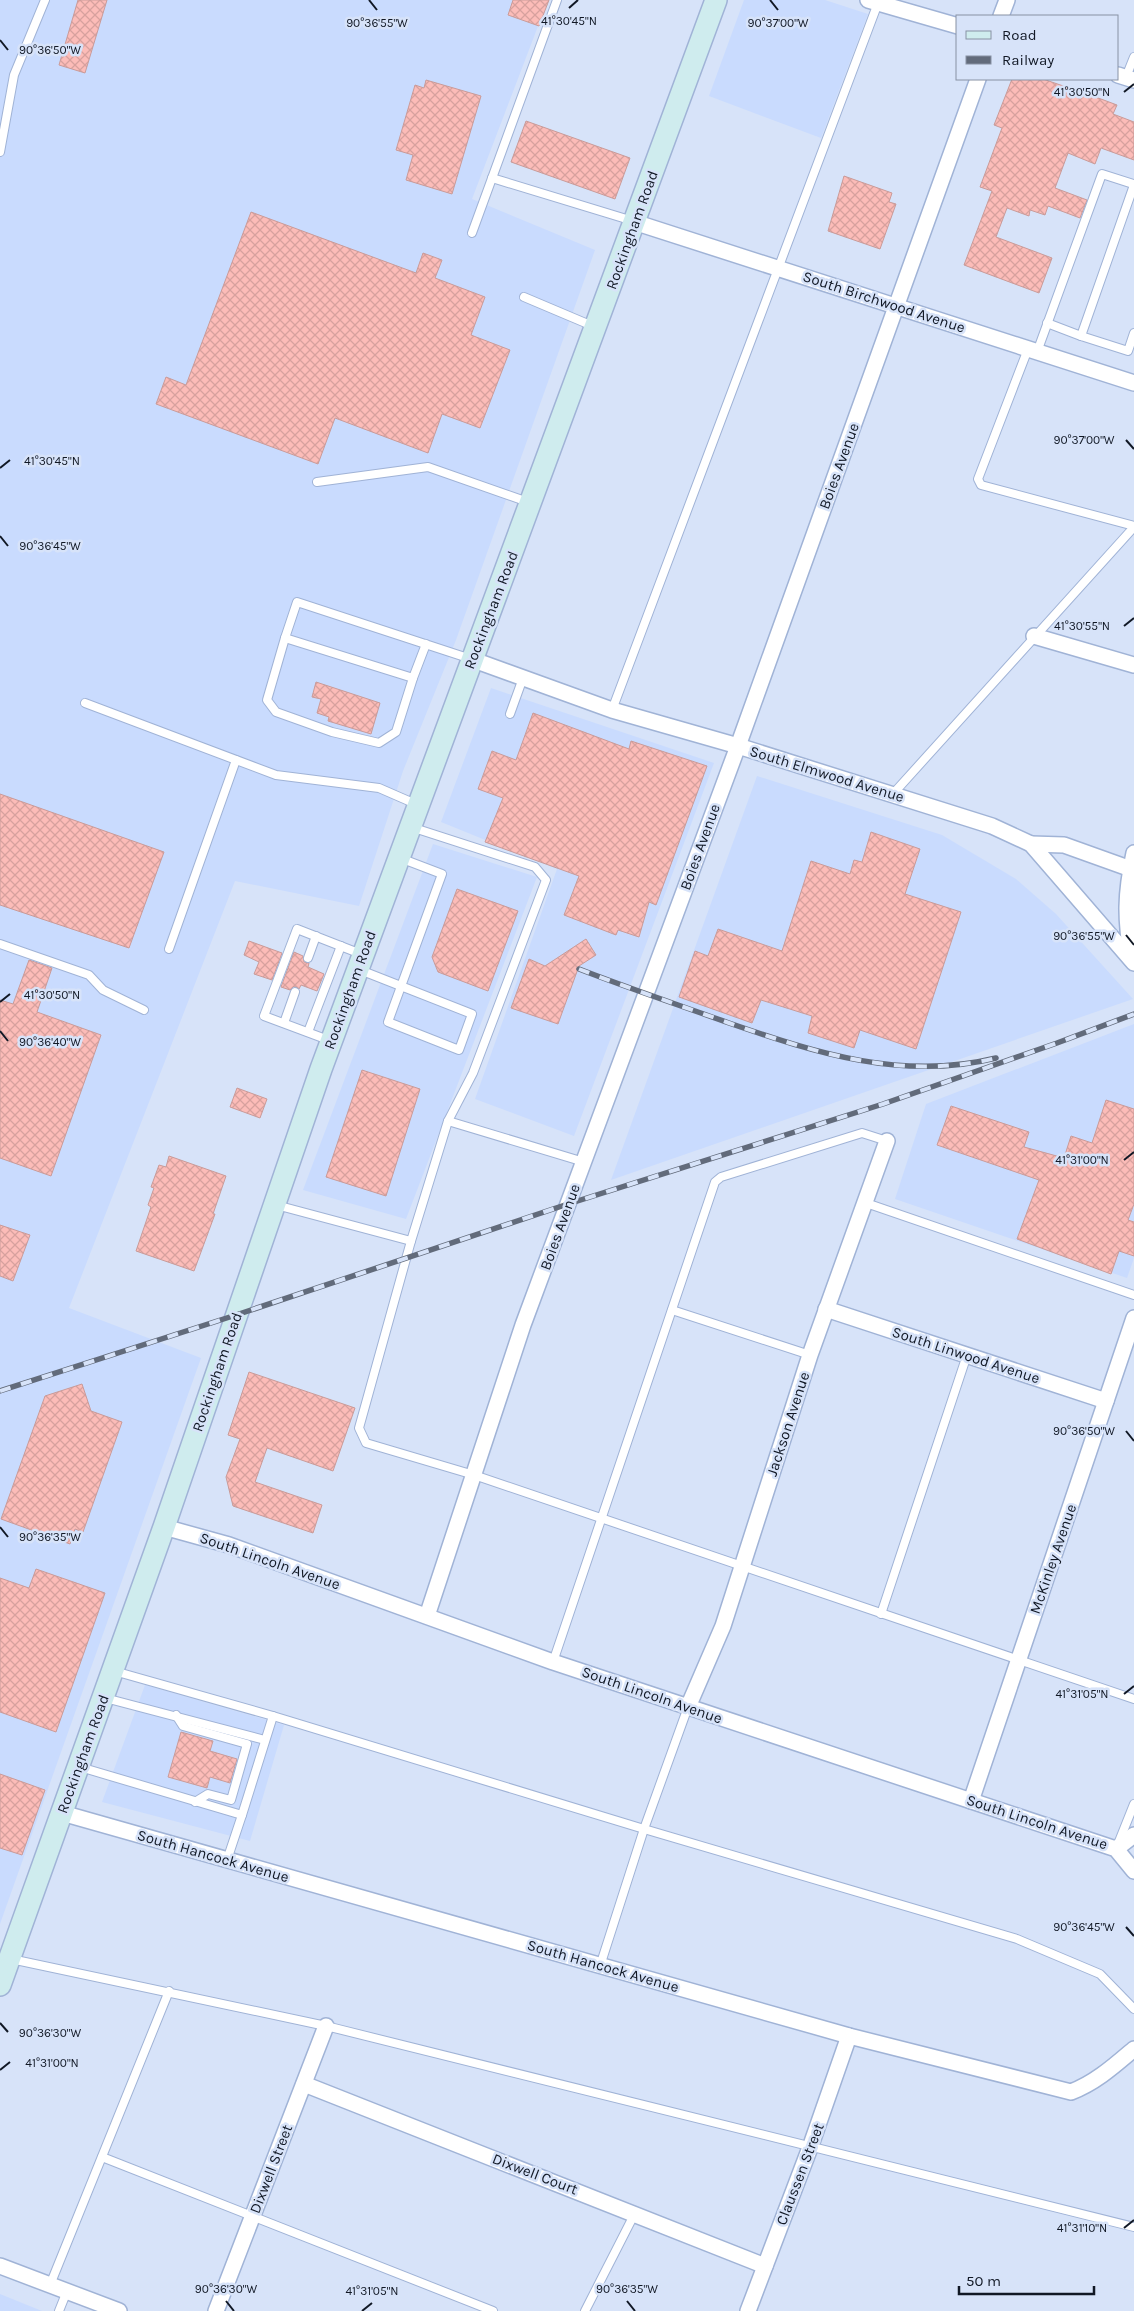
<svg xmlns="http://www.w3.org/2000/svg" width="1134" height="2311" viewBox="0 0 1134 2311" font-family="Karla,sans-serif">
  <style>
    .built { fill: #c9dbfe }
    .building { fill: url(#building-cross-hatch); stroke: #c99b99 }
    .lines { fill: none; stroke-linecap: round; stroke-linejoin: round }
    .lane-casing { stroke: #a0b3d6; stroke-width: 10 }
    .street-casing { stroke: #a0b3d6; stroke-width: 18 }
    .secondary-casing { stroke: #a0b3d6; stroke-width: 24 }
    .lane { stroke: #fff; stroke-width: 8 }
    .street { stroke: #fff; stroke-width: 15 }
    .secondary { stroke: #cfecee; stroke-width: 21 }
    .rail-casing { stroke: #626b7b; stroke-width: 5.5 }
    .rail { stroke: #d7e3f9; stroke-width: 4; stroke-dasharray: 11; stroke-linecap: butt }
    .ticks { fill: none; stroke: #111825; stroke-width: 2 }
    .labels { text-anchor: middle; stroke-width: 5; stroke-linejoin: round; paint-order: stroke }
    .street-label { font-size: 15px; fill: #111825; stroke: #d7e3f9 }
    .ticks-label { font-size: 12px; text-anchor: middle; fill: #111825; stroke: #d7e3f9; stroke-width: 5; stroke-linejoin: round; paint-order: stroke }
  </style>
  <defs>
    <pattern id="building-cross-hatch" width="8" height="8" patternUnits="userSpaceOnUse" patternTransform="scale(1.25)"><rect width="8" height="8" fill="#fcbcb8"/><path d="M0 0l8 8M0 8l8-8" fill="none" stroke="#d7a19e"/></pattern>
  </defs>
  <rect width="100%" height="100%" fill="#d7e3f9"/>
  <g class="built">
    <path d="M0,0h548l-76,199 123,51 -139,390 -53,131 -44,135 -124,-25 -166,427 132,50 -201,566z"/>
    <path d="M744,0h81l43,14 -47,124 -112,-42z"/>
    <path d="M491,688l223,75 -140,373 -99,-37 82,-230 -116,-47z"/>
    <path d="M757,776l185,59 74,44 40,35 77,85 -522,181z"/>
    <path d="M433,844l104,33 -131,342 -103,-29z"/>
    <path d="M1134,1024v234l-7,20 -232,-79 31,-95z"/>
    <path d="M145,1685l139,40 -34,116 -148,-39z"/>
    <path d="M0,2294l42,17h-42z"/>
  </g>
  <g class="building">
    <path d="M78,0h29l-22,73 -26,-8z"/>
    <path d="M513,0h36l-10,26 -31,-11z"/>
    <path d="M1012,79h31l58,20 16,6 -4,9 21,8v38l-33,-12 -6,16 -27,-11 -13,35 32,12 -7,18 -32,-12 -3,9 -15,-5 -1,6 -22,-8 -11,29 56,21 -13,35 -75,-28 28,-74 -12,-4 22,-59 -8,-3z"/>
    <path d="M426,80l55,16 -29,98 -46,-14 7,-25 -17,-5 19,-65 9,3z"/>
    <path d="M526,121l104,37 -15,41 -104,-37z"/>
    <path d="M844,176l48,17 -3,9 7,2 -16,45 -52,-18z"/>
    <path d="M251,212l165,61 7,-20 19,7 -7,18 50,19 -14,38 39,15 -30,78 -38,-14 -14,39 -93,-35 -17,46 -162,-60 10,-27 20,8z"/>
    <path d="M316,682l64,21 -9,31 -43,-13 1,-4 -12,-4 4,-14 -9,-2z"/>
    <path d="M533,713l96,36 2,-8 76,25 -51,139 -7,-3 -10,35 -21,-7 -2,5 -52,-20 15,-39 -94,-34 18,-44 -25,-9 14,-38 24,9z"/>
    <path d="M0,794l164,58 -35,96 -129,-43z"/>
    <path d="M871,832l49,17 -15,45 56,18 -45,137 -56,-19 -6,18 -46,-15 4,-17 -51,-16 -9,23 -73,-26 16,-46 13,5 10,-27 64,22 29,-90 39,13 4,-14 8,2z"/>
    <path d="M457,889l61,22 -30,80 -50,-19 -6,-15z"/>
    <path d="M586,939l10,16 -17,11 -21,58 -47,-16 18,-49 16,7z"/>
    <path d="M249,941l33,12 -10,27 -18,-6 5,-12 -15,-7z"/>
    <path d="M294,952l9,4 1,6 5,1 -1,4 16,7 -7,17 -16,-6 -2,4 -5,-3 -4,4 -9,-3z"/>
    <path d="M29,960l23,8 -15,44 64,23 -50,141 -51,-18v-158l13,4z"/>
    <path d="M362,1070l58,19 -34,107 -60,-19z"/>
    <path d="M237,1088l30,11 -7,19 -30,-11z"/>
    <path d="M1106,1100l28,9v95l-6,16 6,2v34l-15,-5 -8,23 -94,-35 22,-59 -102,-35 14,-39 78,26 -5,15 40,11 7,-22 21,7z"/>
    <path d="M169,1156l57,20 -13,38h2l-21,57 -58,-20 15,-44 -3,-2 6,-17 -3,-1 8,-22 7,2z"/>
    <path d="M0,1225l30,10 -17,46 -13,-5z"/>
    <path d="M249,1372l106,36 -22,63 -66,-23 -12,34 67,23 -9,28 -80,-27 -7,-29 14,-38 -12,-4z"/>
    <path d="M82,1384l9,27 31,11 -39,110 -8,-3 -5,15 -69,-25 44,-123z"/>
    <path d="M36,1569l69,24 -49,139 -56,-20v-134l29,10z"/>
    <path d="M181,1732l32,9 -3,10 27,8 -7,24 -20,-6 -3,11 -39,-11z"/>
    <path d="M0,1774l45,16 -23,65 -22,-7z"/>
  </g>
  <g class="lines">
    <defs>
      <g id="lane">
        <path d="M1126,77l8,-20"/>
        <path d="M0,152l14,-77 31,-75"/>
        <path d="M492,178l141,43"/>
        <path d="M1134,185l-53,151 47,15 6,-18"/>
        <path d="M472,233l85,-233"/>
        <path d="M524,297l71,30"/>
        <path d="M1047,323l34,13"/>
        <path d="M1028,349l-50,130 3,6 153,41"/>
        <path d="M1037,352l65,-178 31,10"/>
        <path d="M317,482l111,-15 100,35"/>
        <path d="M285,638l-18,62 9,12 56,20 47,11 17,-11 17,-54"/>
        <path d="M426,644l-13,34 -128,-40 12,-36 174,57"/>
        <path d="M85,703l191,72 103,13 39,17"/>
        <path d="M612,710l266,-707"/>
        <path d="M510,714l13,-36"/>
        <path d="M892,795l242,-268"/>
        <path d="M411,827l124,40 11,13 -73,193 -25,48 -37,120 -52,187 7,15 108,32 660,224"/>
        <path d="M0,944l89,31 14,15 41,20"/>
        <path d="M169,949l67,-189"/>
        <path d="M308,958l8,-22"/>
        <path d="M360,970l112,44 -13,36 -71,-28 54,-148 -42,-16"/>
        <path d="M284,1023l11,-31"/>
        <path d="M308,1032l33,-86"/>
        <path d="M331,1041l-67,-25 33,-87 64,25"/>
        <path d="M448,1121l136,41"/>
        <path d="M866,1203l268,92"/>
        <path d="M276,1205l135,36"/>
        <path d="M672,1310l138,45"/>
        <path d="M881,1614l86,-259"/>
        <path d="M553,1662l162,-480 6,-5 141,-44 25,8"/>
        <path d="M114,1671l159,45 371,113 373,110 83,35 34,35"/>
        <path d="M105,1698l160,42"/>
        <path d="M176,1715l7,11 64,18 -16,56 -23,-6 -13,8"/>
        <path d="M80,1767l162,48 31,-99"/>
        <path d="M1118,1844l16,-40"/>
        <path d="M227,1860l15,-45"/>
        <path d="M11,1959l315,67 808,201"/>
        <path d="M600,1966l44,-137 44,-122"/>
        <path d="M102,2157l391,154"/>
        <path d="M50,2285l119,-294"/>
        <path d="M59,2311l8,-20"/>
        <path d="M585,2311l50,-98"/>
      </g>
      <g id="street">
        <path d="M868,0l90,26"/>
        <path d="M1001,16l6,-16"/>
        <path d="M1118,75l16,5"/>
        <path d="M634,222l500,161"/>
        <path d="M1034,636l100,29"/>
        <path d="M471,659l141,51 126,36 254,80 39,18 103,119"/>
        <path d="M1031,844l33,1 67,24"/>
        <path d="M1132,960c-7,-42 -7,-65 2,-107"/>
        <path d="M826,1309l280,92"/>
        <path d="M164,1527l65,18 324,117 563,187 18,22"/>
        <path d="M427,1616l96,-291 215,-579 240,-667"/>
        <path d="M688,1707l35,-81 87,-271 77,-214"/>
        <path d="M971,1801l163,-483"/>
        <path d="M62,1813l787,223 222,56c24,-9 43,-26 63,-43"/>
        <path d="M1116,1849l18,-14"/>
        <path d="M304,2084l461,182"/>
        <path d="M0,2266l119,45"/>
        <path d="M216,2311l110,-285"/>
        <path d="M748,2311l63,-166 38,-109"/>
      </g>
      <path id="secondary" d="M0,1985l164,-458 157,-458 395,-1069"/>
    </defs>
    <use href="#lane" class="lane-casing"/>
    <use href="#street" class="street-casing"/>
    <use href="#secondary" class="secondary-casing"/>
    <use href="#lane" class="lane"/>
    <use href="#street" class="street"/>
    <use href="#secondary" class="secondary"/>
    <defs>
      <g id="rail">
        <path d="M579,969c49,19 100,36 150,54 87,30 174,58 267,35"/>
        <path d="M0,1391l236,-76 332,-111 315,-100 174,-61 77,-29"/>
      </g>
    </defs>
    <use href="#rail" class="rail-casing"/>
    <use href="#rail" class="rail"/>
  </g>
  <path class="ticks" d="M369,0l8,10M770,0l8,10M569,8l9,-8M0,40l8,10M1124,92l10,-8M1126,440l8,9M0,468l10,-8M0,536l8,10M1124,626l10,-8M1126,935l8,10M0,1002l10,-8M0,1031l8,10M1124,1160l10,-8M1126,1431l8,10M0,1527l8,10M1124,1694l10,-8M1126,1927l8,9M0,2023l8,9M0,2070l10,-8M1124,2228l10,-8M226,2301l8,10M627,2301l8,10M362,2311l10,-8"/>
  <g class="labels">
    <g class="street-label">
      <text transform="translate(632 230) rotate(-70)" y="5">Rockingham Road</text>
      <text transform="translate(884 302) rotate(18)" y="5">South Birchwood Avenue</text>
      <text transform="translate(839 466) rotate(-70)" y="5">Boies Avenue</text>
      <text transform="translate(491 610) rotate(-69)" y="5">Rockingham Road</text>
      <text transform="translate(827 774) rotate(17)" y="5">South Elmwood Avenue</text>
      <text transform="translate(700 847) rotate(-70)" y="5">Boies Avenue</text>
      <text transform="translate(350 990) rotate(-70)" y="5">Rockingham Road</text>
      <text transform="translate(560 1227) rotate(-70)" y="5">Boies Avenue</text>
      <text transform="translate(966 1355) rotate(18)" y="5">South Linwood Avenue</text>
      <text transform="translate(217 1372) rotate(-71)" y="5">Rockingham Road</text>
      <text transform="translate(788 1424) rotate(-72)" y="5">Jackson Avenue</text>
      <text transform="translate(1053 1559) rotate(-71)" y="5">McKinley Avenue</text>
      <text transform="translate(270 1561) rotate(19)" y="5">South Lincoln Avenue</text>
      <text transform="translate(652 1695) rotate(19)" y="5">South Lincoln Avenue</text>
      <text transform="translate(83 1754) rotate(-70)" y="5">Rockingham Road</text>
      <text transform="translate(1037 1822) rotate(18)" y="5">South Lincoln Avenue</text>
      <text transform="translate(213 1856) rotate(16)" y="5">South Hancock Avenue</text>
      <text transform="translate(603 1966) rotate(16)" y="5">South Hancock Avenue</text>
      <text transform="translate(271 2169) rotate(-69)" y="5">Dixwell Street</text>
      <text transform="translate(535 2174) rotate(21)" y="5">Dixwell Court</text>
      <text transform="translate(800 2174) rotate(-69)" y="5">Claussen Street</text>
    </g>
  </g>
  <g class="ticks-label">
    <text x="569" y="25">41°30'45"N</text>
    <text x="377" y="27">90°36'55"W</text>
    <text x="778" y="27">90°37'00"W</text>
    <text x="50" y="54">90°36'50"W</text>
    <text x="1082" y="96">41°30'50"N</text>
    <text x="1084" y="444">90°37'00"W</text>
    <text x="52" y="465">41°30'45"N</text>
    <text x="50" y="550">90°36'45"W</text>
    <text x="1082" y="630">41°30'55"N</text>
    <text x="1084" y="940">90°36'55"W</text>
    <text x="52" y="999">41°30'50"N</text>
    <text x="50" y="1046">90°36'40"W</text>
    <text x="1082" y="1164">41°31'00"N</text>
    <text x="1084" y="1435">90°36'50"W</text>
    <text x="50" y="1541">90°36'35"W</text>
    <text x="1082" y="1698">41°31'05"N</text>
    <text x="1084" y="1931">90°36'45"W</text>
    <text x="50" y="2037">90°36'30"W</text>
    <text x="52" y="2067">41°31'00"N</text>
    <text x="1082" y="2232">41°31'10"N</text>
    <text x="226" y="2293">90°36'30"W</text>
    <text x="627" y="2293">90°36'35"W</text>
    <text x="372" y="2295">41°31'05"N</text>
  </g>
  <rect x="956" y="15" width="162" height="65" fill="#d7e3f9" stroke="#8892a4"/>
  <rect x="966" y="31" width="25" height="8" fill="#cfecee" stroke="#8892a4"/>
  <text x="1002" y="40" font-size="15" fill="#111825">Road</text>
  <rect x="966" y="56" width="25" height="8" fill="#626b7b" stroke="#8892a4"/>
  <text x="1002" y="65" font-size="15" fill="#111825">Railway</text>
  <path d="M959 2286v8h135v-8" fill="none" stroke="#111825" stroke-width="2.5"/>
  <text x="966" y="2286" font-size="15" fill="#111825" stroke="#d7e3f9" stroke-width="4" paint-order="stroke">50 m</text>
</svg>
